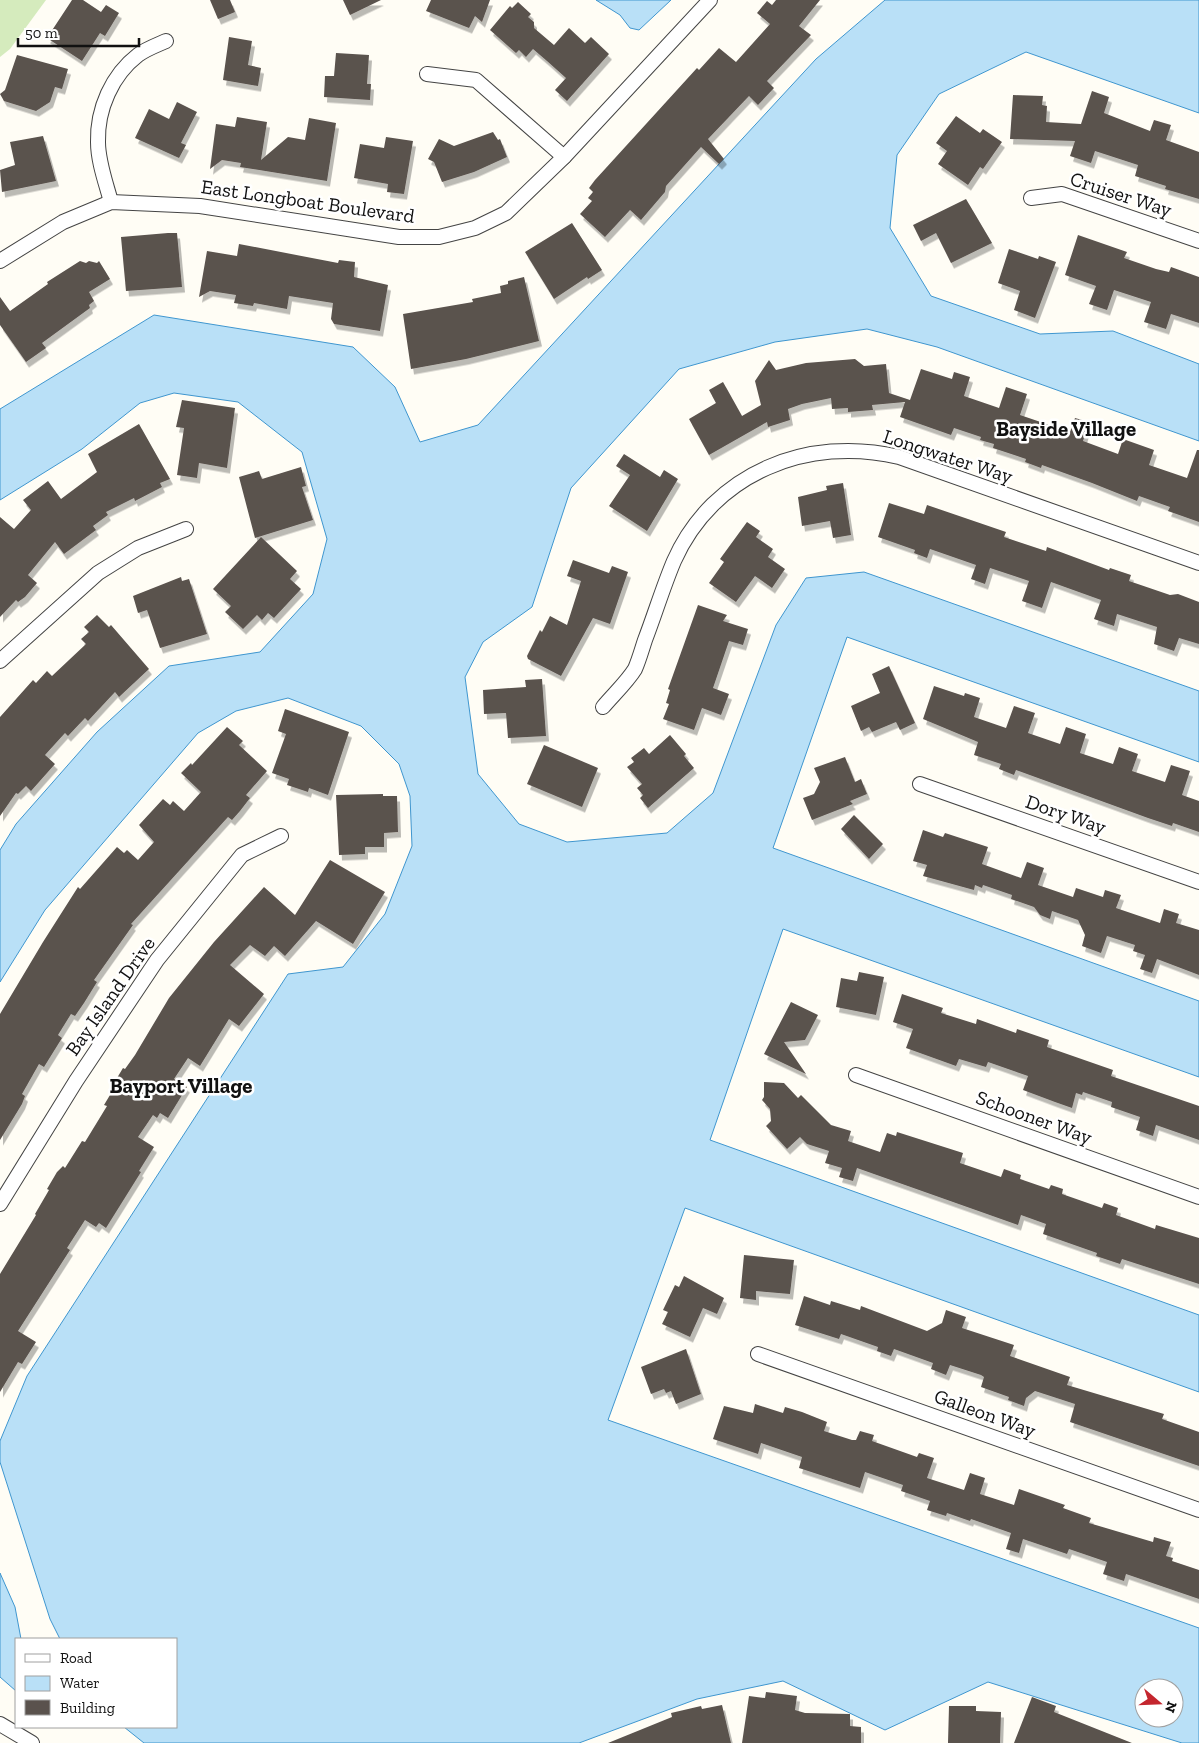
<svg xmlns="http://www.w3.org/2000/svg" width="1199" height="1743" viewBox="0 0 1199 1743" font-family="'Zilla Slab',serif">
  <style>
    .green { fill: #d5ebbd }
    .water { fill: #b9e0f7; stroke: #3f96cf; fill-rule: evenodd }
    .building { fill: #5a524d; filter: url(#shadow) }
    .lines { fill: none; stroke-linecap: round; stroke-linejoin: round }
    .minor-casing { stroke: #444; stroke-width: 16 }
    .minor { stroke: #fff; stroke-width: 14 }
    .labels { text-anchor: middle; stroke-width: 5; stroke-linejoin: round; paint-order: stroke }
    .street-label { font-size: 20px; fill: #111; stroke: #fff }
    .neighbourhood-label { font-size: 21px; font-weight: bold; fill: #111; stroke: #fff }
  </style>
  <defs>
    <filter id="shadow"><feDropShadow dx="3" dy="5.5" stdDeviation="0" flood-color="#0004"/></filter>
  </defs>
  <rect width="100%" height="100%" fill="#fffdf5"/>
  <path class="green" d="M0,0h46l-36,49 -10,8z"/>
  <g class="water">
    <path d="M596,0h75l-32,30 -9,-2 -10,-13z"/>
    <path d="M885,0h314v113l-173,-61 -87,42 -42,61 -7,73 41,68 109,38 73,-3 86,33v77l-262,-94 -70,-18 -92,13 -96,27 -108,119 -39,119 -49,35 -18,35 13,97 41,50 48,18 100,-9 46,-40 63,-168 30,-47 58,-6 335,119v71l-352,-125 -74,211 426,153v76l-416,-148 -73,211 489,175v77l-514,-184 -77,212 591,208v115h-17l-194,-61 -103,48 -102,-49 -86,18 -118,44h-435l-20,-16h52v-88h-116l-10,-20 -50,-157v-21l27,-65 261,-402 55,-7 42,-53 27,-68 -2,-50 -11,-32 -38,-38 -73,-28 -52,13 -38,22 -153,177 -45,72v-132l16,-26 81,-92 72,-66 91,-14 53,-58 14,-55 -25,-87 -64,-50 -64,-9 -34,10 -58,46 -82,51v-91l154,-94 199,32 42,40 25,55 58,-17 338,-366zM1144,1688h30v30h-30z"/>
    <path d="M0,1573l15,34 6,32h-5v52l-16,-14z"/>
  </g>
  <g class="building">
    <path d="M72,0h11l18,12 5,-7 13,8 -14,23 -5,-3 -18,28 -35,-23z"/>
    <path d="M210,0h20l5,12 -17,7z"/>
    <path d="M343,0h38l-31,15z"/>
    <path d="M431,0h59l-8,22 -7,-6 -6,12 -43,-17z"/>
    <path d="M776,0h44l-21,26 12,9 -44,46 7,7 -16,17 -9,-9 -41,43 16,20 -5,5 -18,-17 -35,39 -1,6 -24,28 -11,-10 -25,27 -25,-23 12,-13 -4,-3 5,-6 -4,-4 6,-8 102,-112 2,2 20,-22 17,14 34,-38 -13,-11 10,-12 5,4z"/>
    <path d="M518,2l13,12 -3,3 6,5v6l20,17 15,-17 16,15 6,-6 18,17 -42,47 -12,-11 11,-12 -19,-17 -14,-12 -7,8 -7,-7 -3,3 -26,-23 20,-24 2,2z"/>
    <path d="M229,37l23,4 -4,24 13,3 -3,18 -35,-6z"/>
    <path d="M336,53l33,2 -2,29h4l-1,16 -46,-3 1,-21h9z"/>
    <path d="M17,55l51,14 -6,20 -7,-2 -5,15 -14,9 -32,-10 -4,-7 5,-4z"/>
    <path d="M1092,91l17,6 -5,16 46,18 4,-11 17,5 -5,15 33,12v47l-34,-10 1,-3 -31,-10 3,-11 -43,-14 -4,12 -21,-7 5,-15 -65,-2 3,-44 30,1 -1,9 5,1 -1,16 35,2z"/>
    <path d="M177,102l20,10 -16,31 5,2 -7,13 -44,-20 14,-29 20,10z"/>
    <path d="M956,116l24,17 3,-4 19,13 -19,27 -3,-2 -12,18 -30,-21 9,-13 -11,-8z"/>
    <path d="M237,117l30,5 -6,38 27,-23 17,3 4,-22 27,5 -9,58 -87,-14 1,-4 -19,-3 -12,9 6,-45 19,3z"/>
    <path d="M493,132l5,8 2,-1 7,18 -33,15 -32,10 -8,-20 -6,-3 11,-20 15,7z"/>
    <path d="M43,136l13,45 -54,11 -2,-22 15,-5 -5,-23z"/>
    <path d="M386,137l27,4 -9,53 -17,-2 1,-8 -34,-6 6,-34 24,4z"/>
    <path d="M966,199l26,44 -41,20 -15,-30 -15,8 -8,-16z"/>
    <path d="M572,223l30,47 -14,9 -1,-2 -33,22 -29,-47z"/>
    <path d="M168,233h9l5,54 -56,4 -5,-54z"/>
    <path d="M1078,235l49,17 -3,6 32,11 13,3 2,-5 28,10v46l-28,-9 -5,15 -22,-7 7,-20 -37,-12 -7,20 -18,-6 7,-18 -31,-11z"/>
    <path d="M239,244l99,19 1,-3 16,2 -1,15 34,8 -8,46 -46,-7 -3,-5 2,-16 -44,-7 -2,13 -33,-6 -1,3 -19,-3 2,-8 -26,-4 -11,6 8,-46 30,5z"/>
    <path d="M1009,249l29,10 1,-3 17,6 -21,56 -21,-8 6,-19 -22,-8z"/>
    <path d="M80,261l6,2 3,-2 8,2 2,-2 11,18 -21,13 5,9 -5,4 1,3 -48,35 4,5 -20,14 -26,-37v-28l10,14 38,-27 -1,-2z"/>
    <path d="M524,277l15,64 -73,18 -55,10 -8,-55 70,-12 -1,-3 29,-6 -1,-7 8,-2v-3z"/>
    <path d="M855,359l9,7 22,-2 3,29 21,7 11,-31 31,10 2,-7 16,5 -6,19 35,12 7,-21 21,7 -7,21 50,17 5,-14 14,4 -6,19 35,13 5,-15 31,11 -5,15 38,13 10,-28h2v72l-31,-11 2,-4 -31,-11 -2,5 -45,-18 -50,-18 -1,3 -16,-6 1,-3 -33,-11 1,-4 -14,-4 1,-3 -27,-9 -3,7 -51,-18 5,-15 -33,3 1,5 -25,2v-4l-16,1 -1,-11 -29,6 -14,5 2,11 -22,7 -1,-5 -58,33 -20,-36 27,-16 -7,-13 14,-8 19,34 19,-11 -6,-24 14,-21 7,10 30,-7z"/>
    <path d="M182,400l53,8 -8,60 -28,-5 -2,15 -20,-3 7,-47 -8,-1z"/>
    <path d="M139,424l31,55 -10,4 2,4 -27,14 -1,-3 -28,14 2,3 -15,11 3,4 -32,24 -9,-12 -27,33 9,8 -12,14 -7,5 -2,-2 -16,17v-100l14,12 17,-19 -8,-10 25,-19 13,18 36,-27 -9,-18z"/>
    <path d="M624,454l36,23 4,-7 14,9 -31,52 -38,-25 21,-31 -14,-9z"/>
    <path d="M301,467l5,19 -4,1 11,33 -58,18 -16,-61 20,-6 3,8z"/>
    <path d="M843,483l8,52 -18,3 -3,-17 -28,5 -4,-29 29,-7 -1,-4z"/>
    <path d="M889,503l35,11 3,-9 79,27 -2,5 42,14 1,-4 62,23 1,-2 21,7 -2,6 41,14 8,-1 21,8v42l-20,-6 -5,13 -20,-7 3,-17 -40,-13 -3,12 -20,-7 7,-19 -50,-18 -9,26 -20,-7 7,-20 -39,-13 -5,16 -14,-5 5,-14 -46,-16 -3,9 -13,-5 1,-3 -37,-13z"/>
    <path d="M747,522l13,9 -4,6 17,12 -5,8 17,12 -13,19 -17,-12 -19,26 -27,-19 15,-21 -4,-3z"/>
    <path d="M261,537l36,34 -7,8 11,10 -27,29 -6,-5 -6,7 -5,-5 -14,14 -18,-17 6,-6 -18,-17z"/>
    <path d="M573,560l36,13 3,-7 16,6 -18,52 -17,-6 -32,58 -33,-17 -1,-3 13,-26 2,2 8,-16 17,9 14,-44 -14,-5z"/>
    <path d="M181,577l1,4 7,-2 18,55 -47,14 -13,-38 -9,3 -5,-17z"/>
    <path d="M698,605l29,10 -4,6 25,8 -5,16 -14,-4 -16,47 16,6 -8,21 -19,-7 -8,22 -31,-11 6,-15 -3,-1 4,-13 -2,-1z"/>
    <path d="M97,615l12,12 2,-2 38,44 -30,28 -4,-5 -27,29 -3,-3 -17,18 -3,-3 -20,22 10,9 -24,27 -5,-5 -8,8 -2,-1 -16,23v-99l33,-37 3,3 11,-12 5,5 34,-32 -5,-5 8,-7 -5,-5z"/>
    <path d="M889,666l26,57 -15,7 -4,-8 -24,10 -3,-5 -8,4 -10,-25 29,-13 -8,-19z"/>
    <path d="M542,679l4,57 -38,2 -2,-25 -22,1 -1,-24 43,-3 -1,-7z"/>
    <path d="M934,686l30,10 1,-3 15,5 -6,19 32,11 8,-22 21,7 -7,20 32,11 6,-17 20,7 -6,19 33,11 6,-17 19,7 -6,17 33,11 6,-17 19,6 -8,24 17,6v31l-26,-9 -1,3 -24,-8 -132,-48 -2,5 -15,-6 2,-5 -27,-9 4,-13 -55,-23z"/>
    <path d="M285,709l64,23 -21,63 -19,-7 -1,4 -21,-7 2,-6 -17,-6 14,-39 -8,-3z"/>
    <path d="M227,727l16,14 -4,4 28,26 -21,24 4,3 -10,13 -8,9 -4,-3 -97,107 2,1 -39,55 3,2 -13,21 -9,13 -4,-2 -13,21 4,3 -18,29 -5,-3 -17,30 3,2 -3,8 -22,36v-126l43,-72 35,-55 2,2 37,-42 7,6 3,-3 11,10 16,-18 -15,-17 24,-26 7,6 3,-4 11,10 17,-19 -20,-19 10,-10 1,2z"/>
    <path d="M670,735l16,19 -2,2 10,12 -46,40 -8,-10 3,-3 -6,-7 5,-4 -15,-17 7,-5 -3,-4 13,-10 5,6z"/>
    <path d="M544,745l54,23 -16,39 -55,-23z"/>
    <path d="M845,757l10,25 6,-3 6,15 -17,7 3,3 -41,16 -9,-22 11,-4 6,-12 -6,-14z"/>
    <path d="M383,794v2h14l1,36 -14,1v14h-19v7l-26,1 -3,-60z"/>
    <path d="M854,815l29,29 -14,15 -28,-30z"/>
    <path d="M923,830l20,7 2,-4 43,14 -6,17 39,14 6,-16 17,6 -6,17 35,12 3,-9 27,9 2,-7 16,5 -5,13 44,15 4,-14 15,5 -3,9 23,7v45l-42,-16 -5,14 -12,-4 5,-14 -12,-4 2,-6 -28,-9 -6,17 -19,-7 3,-11 -7,-15 -26,-9 -2,8 -10,-4 -6,-8 -23,-8 1,-4 -29,-10 -1,3 -7,-3 -1,5 -51,-14 4,-11 -14,-4z"/>
    <path d="M330,860l55,32 -32,52 -37,-23 -31,35 -11,-10 -9,10 -15,-11 -20,20 34,29 -25,32 -10,-7 -29,47 -12,-8 -14,21 13,8 -19,31 -8,-5 -3,5 -4,-3 -15,22 16,10 -15,24 2,1 -35,56 -7,-5 -3,4 -11,-7 -18,28 3,2 -52,81 18,11 -14,22 -4,-2 -18,30v-118l36,-59 -1,-1 14,-24 -2,-1 10,-17 6,-6 2,2 17,-27 3,1 22,-36 -3,-1 15,-25 -2,-2 6,-10 2,1 10,-14 34,-57 45,-56 50,-55 31,28z"/>
    <path d="M859,972l25,5 -8,38 -40,-8 5,-29 16,3z"/>
    <path d="M902,994l41,14 -2,5 35,11 1,-5 39,14 1,-4 32,11 -2,7 66,23 -2,6 88,30v34l-43,-15 -3,11 -17,-6 4,-13 -29,-10 1,-5 -29,-10 -1,3 -6,-2 -4,15 -17,-6 -32,-12 5,-14 -40,-14 -2,5 -27,-8 -3,7 -50,-18 7,-19 -20,-7z"/>
    <path d="M791,1002l27,13 -13,25 -21,2 22,32 -42,-20z"/>
    <path d="M764,1082l20,1 14,15 3,-3 30,30 20,6 -3,10 32,11 7,-19 9,3 1,-4 66,21 -3,10 41,14 3,-8 17,6 -1,4 29,10 2,-4 12,4 -1,5 40,14 2,-5 14,5 -2,7 39,14 1,-4 43,13v46l-77,-25 -2,5 -24,-8 1,-3 -54,-19 3,-10 -25,-9 -3,10 -161,-57 -4,13 -14,-4 3,-9 -17,-5 4,-12 -22,-7 -7,-7 -13,12 -21,-23 5,-5 -1,-12 -8,-9 2,-3z"/>
    <path d="M744,1255l50,5 -4,34 -34,-3v9l-16,-2z"/>
    <path d="M684,1276l40,22 -7,16 -14,-6 -13,29 -28,-13 6,-12 -5,-2 12,-25 4,2z"/>
    <path d="M804,1296l26,9 1,-4 29,9 1,-4 66,25 15,-8 4,-13 20,7 -4,11 52,17 -4,11 60,21 -3,8 97,29 -2,5 37,13v34l-129,-44 5,-18 -40,-13 -9,7 -2,8 -16,-6 1,-3 -28,-10 3,-10 -3,-2 -31,-10 -4,10 -15,-6 2,-6 -39,-14 -3,7 -14,-5 1,-4 -37,-13 -2,5 -44,-14z"/>
    <path d="M686,1349l15,45 -25,10 -5,-13 -5,2 -2,-4 -13,5 -10,-27z"/>
    <path d="M755,1404l28,9 2,-6 17,5 25,10 -3,9 28,9h4l4,-9 14,4 -2,6 45,16 2,-4 15,5 -7,20 37,12 6,-17 15,5 -5,16 34,11 5,-16 46,16 -2,3 28,10 -2,5 64,19 1,-5 17,5 -5,14 7,2 -1,3 27,9v29l-73,-25 -2,7 -21,-7 4,-12 -38,-13 -2,5 -44,-15 -4,14 -13,-4 5,-16 -40,-14 -1,2 -23,-8 -1,3 -19,-6 3,-9 -29,-10 2,-6 -38,-13 -5,16 -61,-20 3,-11 -41,-14 -3,11 -45,-15 11,-33 29,7z"/>
    <path d="M766,1692l31,4 -2,14 10,3 45,1v12l11,1v16h-119l7,-47 16,2z"/>
    <path d="M1032,1697l24,9 -2,6 78,31h-118z"/>
    <path d="M722,1705l9,38h-123l64,-26 -1,-4 30,-7 1,3z"/>
    <path d="M949,1706h27v5l25,1 -1,31h-52z"/>
  </g>
  <g class="lines">
    <defs>
      <g id="minor">
        <path d="M427,74l49,6 88,77"/>
        <path d="M1031,198l31,-4 137,47"/>
        <path d="M111,202c-5,-19 -13,-40 -13,-60 -1,-33 14,-67 40,-87 8,-6 19,-10 28,-14"/>
        <path d="M0,261l63,-39 48,-20 89,4 199,31h40l36,-9 31,-15 58,-56 146,-157"/>
        <path d="M0,661l98,-88 40,-25 48,-19"/>
        <path d="M603,707c10,-12 24,-25 32,-38 4,-9 7,-20 10,-29 10,-26 18,-53 29,-79 39,-88 134,-126 225,-104l300,106"/>
        <path d="M920,784l279,98"/>
        <path d="M856,1075l343,122"/>
        <path d="M0,1204l76,-123 81,-121 85,-105 39,-19"/>
        <path d="M758,1354l441,156"/>
        <path d="M0,1724l32,19"/>
      </g>
    </defs>
    <use href="#minor" class="minor-casing"/>
    <use href="#minor" class="minor"/>
  </g>
  <g class="labels">
    <g class="street-label">
      <text transform="translate(1121 194) rotate(18)" y="7">Cruiser Way</text>
      <text transform="translate(308 201) rotate(8)" y="7">East Longboat Boulevard</text>
      <text transform="translate(948 456) rotate(18)" y="7">Longwater Way</text>
      <text transform="translate(1066 814) rotate(19)" y="7">Dory Way</text>
      <text transform="translate(110 996) rotate(-55)" y="7">Bay Island Drive</text>
      <text transform="translate(1034 1117) rotate(20)" y="7">Schooner Way</text>
      <text transform="translate(985 1413) rotate(20)" y="7">Galleon Way</text>
    </g>
    <g class="neighbourhood-label">
      <text x="1066" y="436">Bayside Village</text>
      <text x="181" y="1093">Bayport Village</text>
    </g>
  </g>
  <rect x="15" y="1638" width="162" height="90" fill="#ffffff" stroke="#a0a0a0"/>
  <rect x="25" y="1654" width="25" height="8" fill="#ffffff" stroke="#a0a0a0"/>
  <text x="60" y="1663" font-size="15" fill="#111111">Road</text>
  <rect x="25" y="1676" width="25" height="15" fill="#b9e0f7" stroke="#a0a0a0"/>
  <text x="60" y="1688" font-size="15" fill="#111111">Water</text>
  <rect x="25" y="1700" width="25" height="15" fill="#5a524d" stroke="#a0a0a0"/>
  <text x="60" y="1713" font-size="15" fill="#111111">Building</text>
  <g transform="translate(1159 1703) rotate(109)"><circle r="24" fill="#ffffff" stroke="#a0a0a0"/>
  <path d="M0-4L9 19L0 12L-9 19Z" fill="#c4262e"/>
  <text y="-8" font-size="14" font-weight="bold" text-anchor="middle" fill="#111111">N</text>
  </g>
  <path d="M18 38v8h121v-8" fill="none" stroke="#111111" stroke-width="2.5"/>
  <text x="25" y="38" font-size="15" fill="#111111" stroke="#ffffff" stroke-width="4" paint-order="stroke">50 m</text>
</svg>
